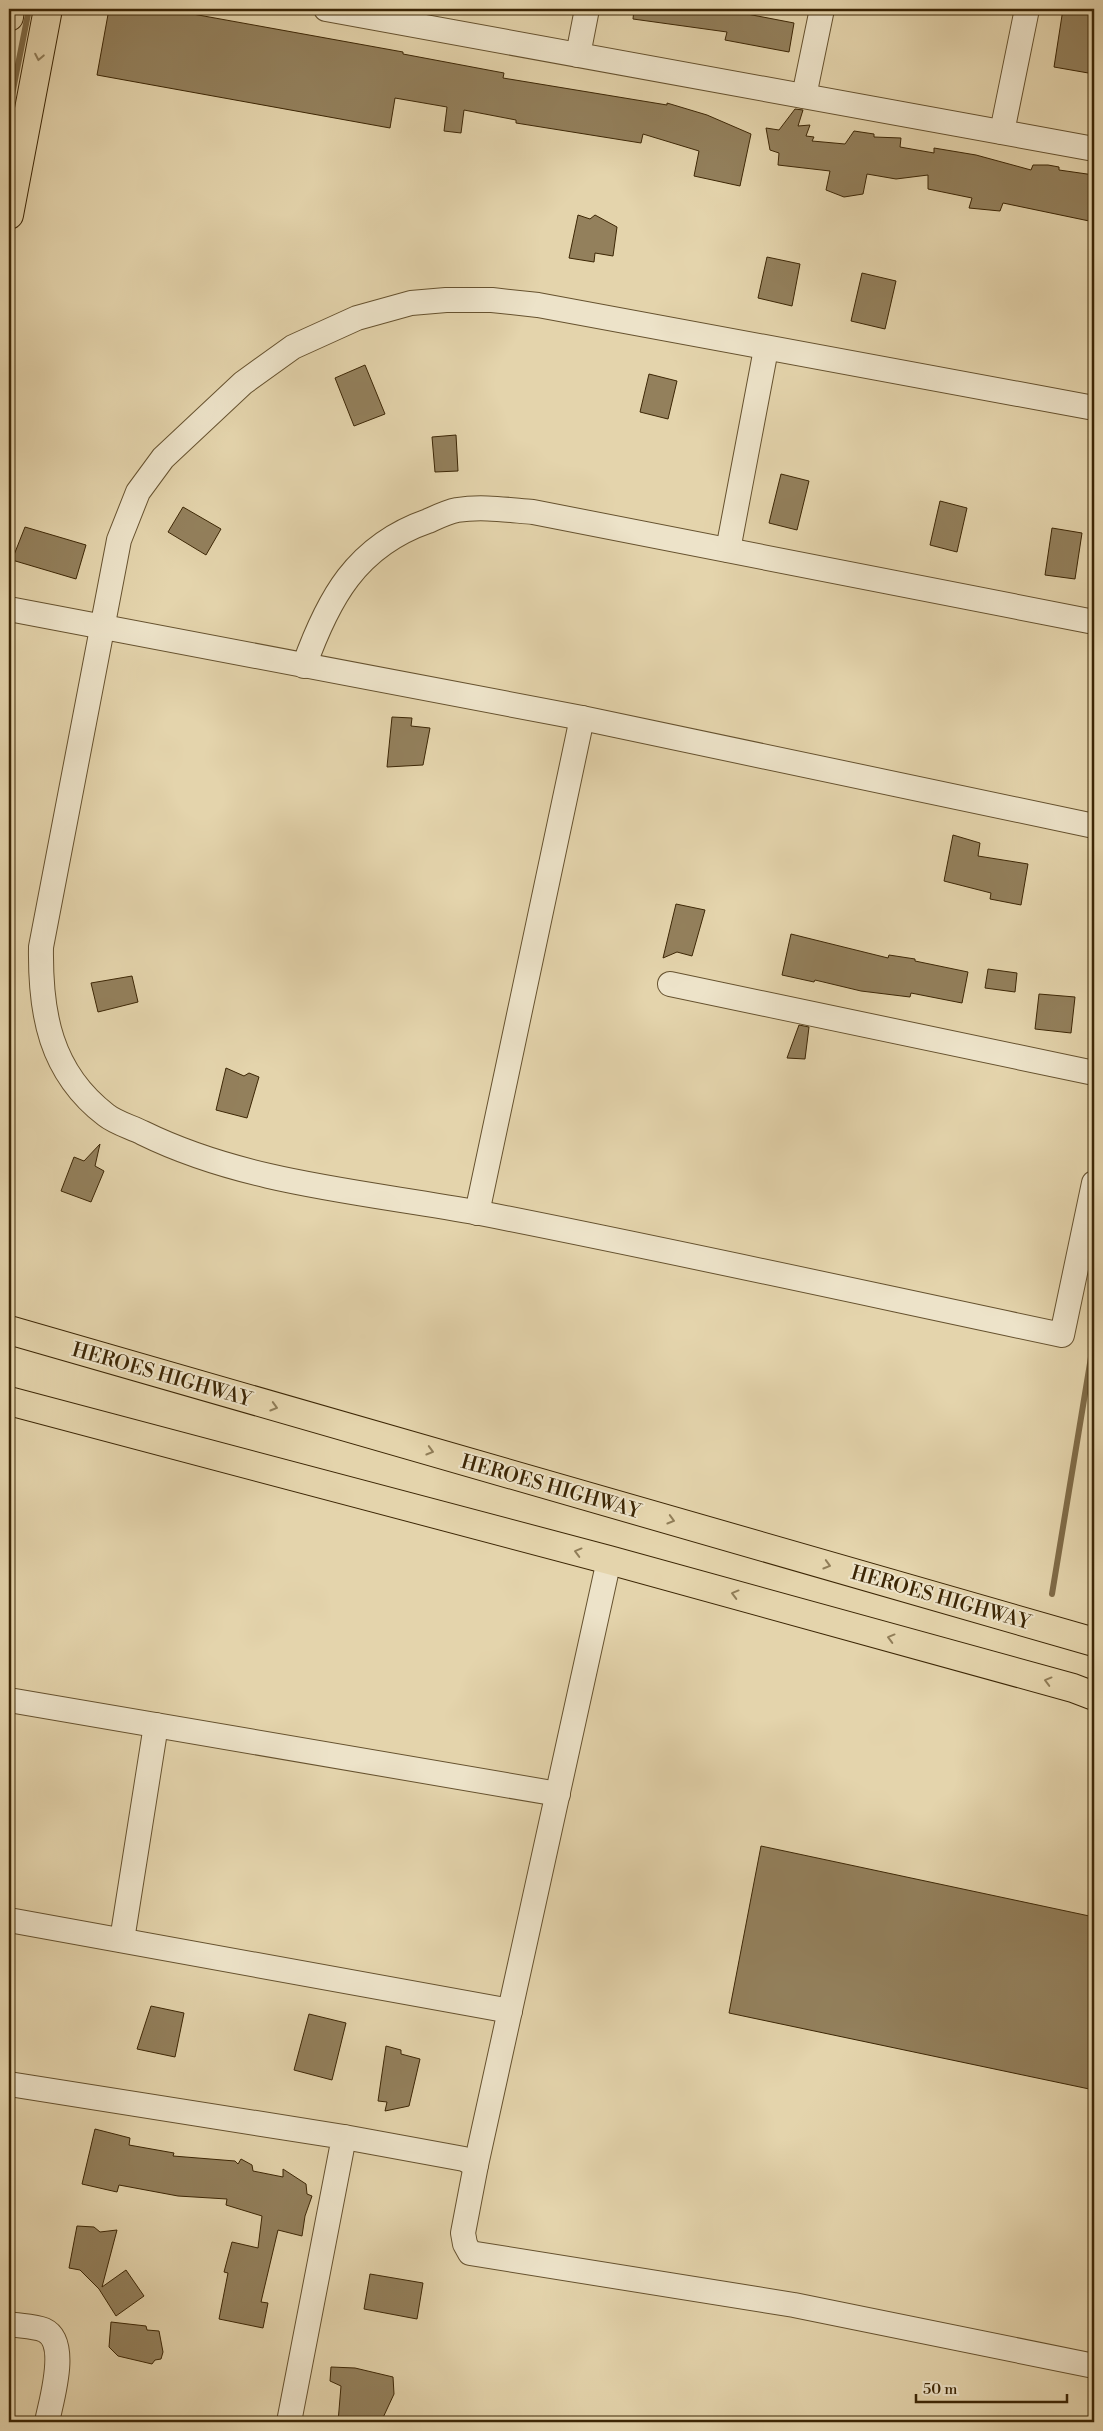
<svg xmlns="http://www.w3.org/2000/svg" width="1103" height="2431" viewBox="0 0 1103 2431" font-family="'Libre Bodoni',serif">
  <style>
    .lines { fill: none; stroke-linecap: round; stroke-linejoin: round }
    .stream { stroke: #7f6b47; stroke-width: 6 }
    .building { fill: #93805c; stroke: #3c2605 }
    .minor-casing { stroke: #66522f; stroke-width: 26 }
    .major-casing { stroke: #3c2605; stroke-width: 30 }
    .minor { stroke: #ede3c9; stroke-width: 24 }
    .major { stroke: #e4d4ac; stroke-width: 28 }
    .oneway { stroke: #907d58 }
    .labels { text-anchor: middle; stroke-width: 4; stroke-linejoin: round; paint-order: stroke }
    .street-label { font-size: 20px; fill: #3c2605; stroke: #ede3c9 }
  </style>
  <rect width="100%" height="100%" fill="#e4d4ac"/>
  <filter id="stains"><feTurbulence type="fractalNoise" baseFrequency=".004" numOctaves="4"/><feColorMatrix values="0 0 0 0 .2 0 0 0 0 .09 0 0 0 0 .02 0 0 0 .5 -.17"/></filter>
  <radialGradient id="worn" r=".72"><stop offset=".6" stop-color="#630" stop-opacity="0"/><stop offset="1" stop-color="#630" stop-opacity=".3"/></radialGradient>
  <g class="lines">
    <g class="stream">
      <path d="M9,110l20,-101"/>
      <path d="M1052,1594l42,-255"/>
    </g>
  </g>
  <g class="building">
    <path d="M109,9h56l238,43v2l101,19 -1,5 164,27v-2l40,12 44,19 -11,52 -46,-10 5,-25 -56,-17 -2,9 -125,-20v-3l-52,-10 -3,23 -17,-2 3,-24 -52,-9 -5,30 -293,-53z"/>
    <path d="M634,9h87l73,14 -5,29 -64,-12 2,-8 -94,-13z"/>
    <path d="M1063,9h31v65l-40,-7z"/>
    <path d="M795,109l8,1 -5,16 12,-1 -4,11 8,1 -2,4 33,3 9,-13 20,3v3l27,1 -1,9 34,6v-5l42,7 55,15 2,-5h15l11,2v3l35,5v47l-91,-19 -3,8 -31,-3 3,-10 -44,-9v-14l-32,4 -29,-5 -4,20 -19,3 -18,-7 4,-19 -52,-6 1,-12 -9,-3 -4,-22 13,2z"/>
    <path d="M578,215l12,4 5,-4 22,12 -4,29 -18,-3 -1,9 -25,-4z"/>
    <path d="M767,257l33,7 -8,42 -34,-8z"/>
    <path d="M862,273l34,8 -11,48 -34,-8z"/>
    <path d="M365,365l20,49 -31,12 -19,-48z"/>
    <path d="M649,374l28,7 -9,38 -28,-7z"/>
    <path d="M456,435l2,36 -23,1 -3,-35z"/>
    <path d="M781,474l28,7 -12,49 -28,-7z"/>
    <path d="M940,501l27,7 -10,44 -27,-7z"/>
    <path d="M183,507l38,22 -15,26 -38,-23z"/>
    <path d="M25,527l61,18 -10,34 -64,-19z"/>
    <path d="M1052,528l30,5 -7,46 -30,-4z"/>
    <path d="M392,717l20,1 -1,8 19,2 -7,37 -36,2z"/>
    <path d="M953,835l27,8 -2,13 50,8 -7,41 -31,-6 1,-6 -47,-12z"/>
    <path d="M676,904l29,6 -13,46 -15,-4 -14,6z"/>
    <path d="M791,934l97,24 1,-3 26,4v2l53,11 -6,31 -51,-10 -1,4 -49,-6 -46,-11 -1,2 -32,-7z"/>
    <path d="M988,969l29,4 -2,19 -30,-4z"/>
    <path d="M132,976l6,26 -40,10 -7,-29z"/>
    <path d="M1039,994l36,3 -4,36 -36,-4z"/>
    <path d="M799,1025l10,2 -4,32 -18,-1z"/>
    <path d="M226,1068l18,8 5,-3 10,4 -12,41 -31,-8z"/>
    <path d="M100,1144l-5,22 9,5 -13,31 -30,-11 13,-34 10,4z"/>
    <path d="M761,1846l333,71v173l-365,-77z"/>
    <path d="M151,2006l33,7 -9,44 -38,-8z"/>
    <path d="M309,2014l37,9 -14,57 -38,-10z"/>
    <path d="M386,2046l15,4v4l19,5 -11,47 -24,5 2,-9 -9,-1z"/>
    <path d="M95,2129l35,9 -1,7 45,8 -1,3 62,5 3,3 3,-5 11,6 1,6 30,6v-8l23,15 1,10 5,2 -7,20 -3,20 -24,-6 -17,72 7,1 -5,25 -44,-9 9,-46 -4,-1 8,-30 26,6 4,-32 -36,-11 1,-6 -49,-3 -59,-11 -2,7 -35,-8z"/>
    <path d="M77,2226l17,1 6,5 17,-2 -15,57 24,-17 18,26 -28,20 -17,-27 -19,-19 -11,-2z"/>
    <path d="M370,2274l53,9 -6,36 -53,-10z"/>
    <path d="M111,2322l35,4 1,4 12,1 4,21 -2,7 -6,1 -3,4 -34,-8 -9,-9z"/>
    <path d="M331,2367l24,1 38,9 1,17 -13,28h-43l3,-36 -11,-5z"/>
  </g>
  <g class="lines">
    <defs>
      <g id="minor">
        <path d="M326,9l768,140"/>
        <path d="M578,55l9,-46"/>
        <path d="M804,96l18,-87"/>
        <path d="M1002,132l25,-123"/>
        <path d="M1094,408l-556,-103 -46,-5h-46l-35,3 -54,15 -64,29 -50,36 -80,75 -25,34 -19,48 -78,407c-1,66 9,125 65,168 10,8 25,12 37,18 104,51 224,59 337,80 194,38 388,81 582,122l32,-152"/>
        <path d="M728,550l38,-201"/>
        <path d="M9,609l573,109 512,108"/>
        <path d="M304,666c24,-67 52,-120 124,-145 9,-4 19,-9 29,-11 25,-4 51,0 76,2l561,110"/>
        <path d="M670,984l424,89"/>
        <path d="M477,1213l105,-495"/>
        <path d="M609,1560l-133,605 -13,68 2,11 5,9 324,52 300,61"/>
        <path d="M9,1700l549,94"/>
        <path d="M9,1920l501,91"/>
        <path d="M122,1940l34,-215"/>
        <path d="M9,2084l335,53 -55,285"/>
        <path d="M344,2137l120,22 12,6"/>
        <path d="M9,2324c10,2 25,2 35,6 26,12 7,71 3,92"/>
      </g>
      <g id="major">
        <path d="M9,17l1,-8"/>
        <path d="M9,215l39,-206"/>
        <path d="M9,1330l1085,312"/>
        <path d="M9,1401l600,159 464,128 21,8"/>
      </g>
    </defs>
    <use href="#minor" class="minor-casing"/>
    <use href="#major" class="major-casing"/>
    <use href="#minor" class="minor"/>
    <use href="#major" class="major"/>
  </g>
  <defs><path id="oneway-chevron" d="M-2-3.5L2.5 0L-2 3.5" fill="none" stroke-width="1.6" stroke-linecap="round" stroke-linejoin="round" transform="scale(1.25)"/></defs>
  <g class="oneway">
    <use href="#oneway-chevron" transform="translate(39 57) rotate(101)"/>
    <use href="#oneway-chevron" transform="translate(274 1407) rotate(16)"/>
    <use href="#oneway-chevron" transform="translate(430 1451) rotate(16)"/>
    <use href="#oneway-chevron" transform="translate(671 1520) rotate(16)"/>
    <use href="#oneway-chevron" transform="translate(578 1552) rotate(-165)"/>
    <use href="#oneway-chevron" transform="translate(827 1565) rotate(16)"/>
    <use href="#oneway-chevron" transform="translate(735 1594) rotate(-165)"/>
    <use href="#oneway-chevron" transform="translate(891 1638) rotate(-165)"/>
    <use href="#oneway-chevron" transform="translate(1048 1681) rotate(-165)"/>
  </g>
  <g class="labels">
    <g class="street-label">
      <text transform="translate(162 1374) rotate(16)" y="7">HEROES HIGHWAY</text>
      <text transform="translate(551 1486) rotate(16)" y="7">HEROES HIGHWAY</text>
      <text transform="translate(941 1597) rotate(16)" y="7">HEROES HIGHWAY</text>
    </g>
  </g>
  <rect width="1103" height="2431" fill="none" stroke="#e4d4ac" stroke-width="30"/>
  <rect x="10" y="10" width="1083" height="2411" fill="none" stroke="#3c2605" stroke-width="2.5"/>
  <rect x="15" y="15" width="1073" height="2401" fill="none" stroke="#3c2605"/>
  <path d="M916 2394v8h151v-8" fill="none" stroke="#3c2605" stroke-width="2.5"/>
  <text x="923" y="2394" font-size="15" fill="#3c2605" stroke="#ede3c9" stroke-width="4" paint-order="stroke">50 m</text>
  <rect width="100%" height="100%" filter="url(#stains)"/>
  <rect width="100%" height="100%" fill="url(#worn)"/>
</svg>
